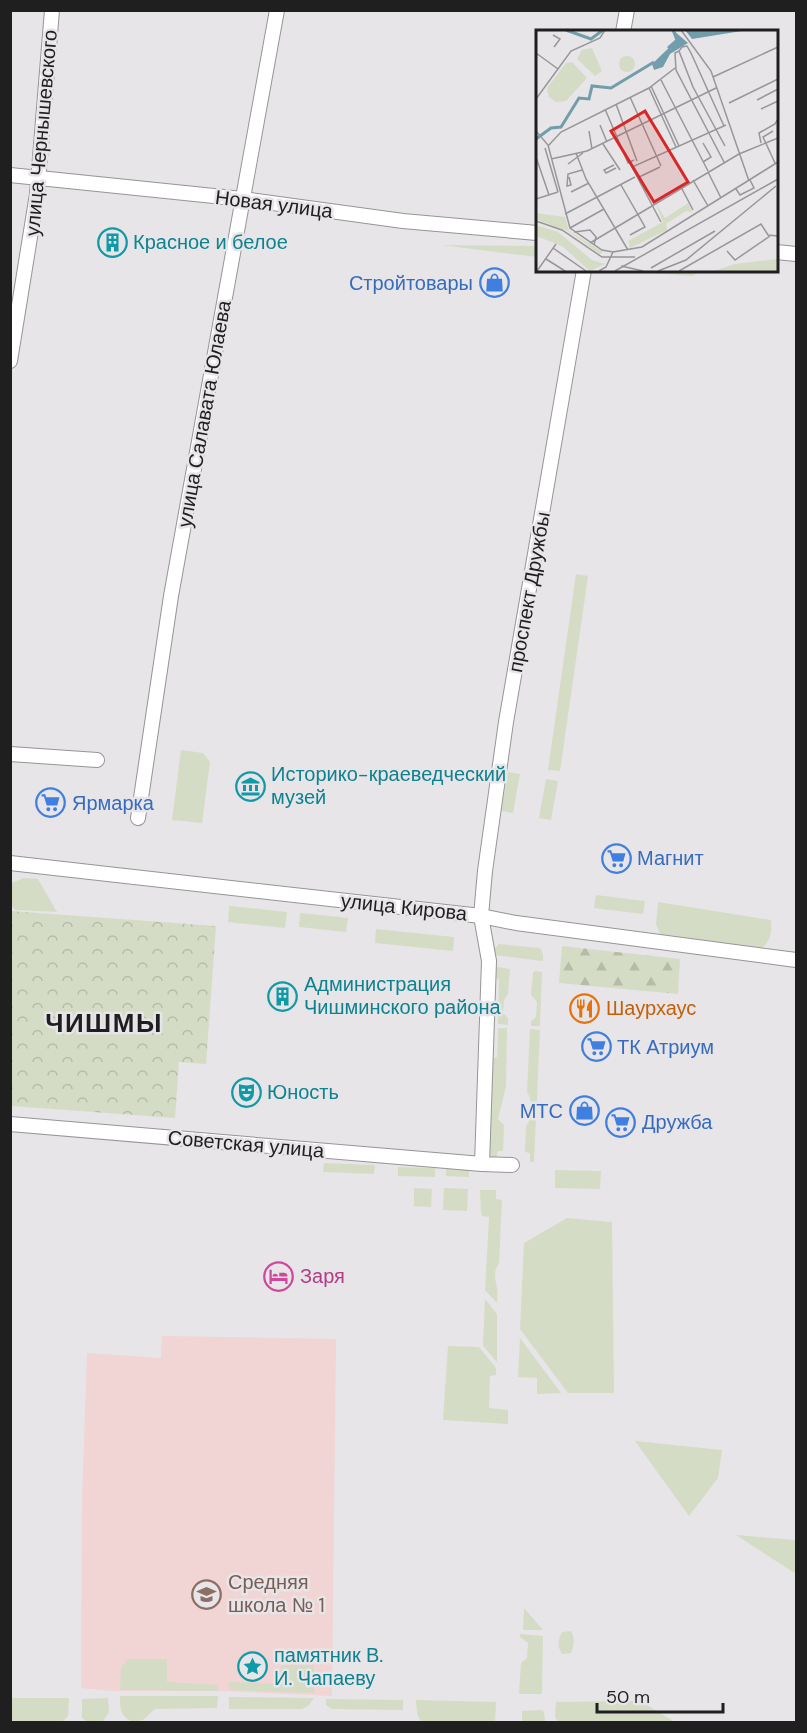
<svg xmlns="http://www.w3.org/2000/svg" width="807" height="1733" viewBox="0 0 807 1733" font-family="'DM Sans',sans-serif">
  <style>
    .education { fill: #f0d5d4 }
    .grass { fill: #d5dcc5 }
    .forest { fill: url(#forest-firs) }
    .park { fill: url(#park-crowns) }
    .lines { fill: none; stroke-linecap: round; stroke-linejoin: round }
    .minor-casing { stroke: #979497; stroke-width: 16 }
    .minor { stroke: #fff; stroke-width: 14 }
    .labels { text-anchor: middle; stroke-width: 5; stroke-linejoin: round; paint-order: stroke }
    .street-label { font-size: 20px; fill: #201f20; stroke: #e7e5e8 }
    .culture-label { font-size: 20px; fill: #0d838f; stroke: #e7e5e8; text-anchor: start }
    .shop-label { font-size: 20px; fill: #366cbe; stroke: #e7e5e8; text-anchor: start }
    .food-label { font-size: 20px; fill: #c56008; stroke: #e7e5e8; text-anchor: start }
    .hotel-label { font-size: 20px; fill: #b23c85; stroke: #e7e5e8; text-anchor: start }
    .education-label { font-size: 20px; fill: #785e54; stroke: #e7e5e8; text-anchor: start }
    .district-label { font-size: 26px; font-weight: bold; letter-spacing: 1.5px; fill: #201f20; stroke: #e7e5e8 }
    .inset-river { fill: none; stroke: #729eab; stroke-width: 3 }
    .inset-road { fill: none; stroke: #979698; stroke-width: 1.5 }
    .view { fill: #d62828; fill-opacity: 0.15; stroke: #d62828; stroke-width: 3 }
    .inset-edge { fill: none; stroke: #201f20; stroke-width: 3 }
  </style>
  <defs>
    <pattern id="forest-firs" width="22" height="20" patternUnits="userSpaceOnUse" patternTransform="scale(1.5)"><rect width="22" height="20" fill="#d5dcc5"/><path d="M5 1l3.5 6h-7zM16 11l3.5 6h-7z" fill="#b7bca9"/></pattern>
    <pattern id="park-crowns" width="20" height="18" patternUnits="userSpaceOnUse" patternTransform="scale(1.5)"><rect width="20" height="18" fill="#d5dcc5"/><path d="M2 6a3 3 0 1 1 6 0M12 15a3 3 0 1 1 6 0" fill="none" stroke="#b7bca9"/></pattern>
  </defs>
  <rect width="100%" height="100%" fill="#e7e5e8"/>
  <path class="education" d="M162,1336l174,3 -4,357 -109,-5h-109l-33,-3 1,-188 5,-147 74,5z"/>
  <g class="grass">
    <path d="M441,245l96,1v11z"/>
    <path d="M650,270h51l-8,6 -43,-3z"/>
    <path d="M576,574l12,2 -28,195 -12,-1z"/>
    <path d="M181,750l22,3 7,9 -8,61 -30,-3z"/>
    <path d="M508,772l12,2 -7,39 -12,-2z"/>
    <path d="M546,779l12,2 -7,39 -12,-2z"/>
    <path d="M24,878l14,1 19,33 -42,-2 -4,-5v-22z"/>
    <path d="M596,895l49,6 -2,13 -49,-6z"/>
    <path d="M658,902l113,18c1,12 0,20 -9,28l-102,-14 -4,-10z"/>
    <path d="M229,906l58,6 -2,16 -57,-6z"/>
    <path d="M300,913l48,5 -2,14 -47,-5z"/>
    <path d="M376,929l78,8 -1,14 -78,-8z"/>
    <path d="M499,944l41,4 3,6v7l-50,-6 2,-7z"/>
    <path d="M491,966l19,3 -2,25 -4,6 -1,13 5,5v7l-10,-1 1,-45 -6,-1z"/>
    <path d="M535,971l7,1 -2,54h-9v-5l5,-4 1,-15 -6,-7 2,-22z"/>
    <path d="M498,1028h9l-1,58 -8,33 6,6 -1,26h-5l-2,8 -14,-2 9,-98 6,-2z"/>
    <path d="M530,1029l10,1 -6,132h-4v-9l-5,-1 1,-26c8,-9 7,-24 1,-34z"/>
    <path d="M324,1163l51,2 -1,9 -51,-2z"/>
    <path d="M398,1167l37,1v9l-37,-1z"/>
    <path d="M446,1168l23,1v8l-23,-1z"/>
    <path d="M555,1170l46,1 -1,18 -45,-1z"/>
    <path d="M414,1188l18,1 -1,18 -17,-1z"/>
    <path d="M444,1188l24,1 -1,22 -24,-1z"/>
    <path d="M480,1190h16v9l6,1 -3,63c-6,9 -4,15 -2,25 1,4 0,11 0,15l-12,-13 4,-73 -7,-1 -1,-3z"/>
    <path d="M567,1218l45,4 2,171h-46l-48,-64 4,-86z"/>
    <path d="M485,1299l12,15v48l-14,-16z"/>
    <path d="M520,1338l41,55 -24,1v-16l-19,-1z"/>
    <path d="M448,1346l31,1 17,21v7l-6,1 -1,32 19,2v14l-65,-4z"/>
    <path d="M635,1441l87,9 -4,28 -29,38z"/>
    <path d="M736,1535l60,5v34z"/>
    <path d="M524,1608l19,22h-20z"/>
    <path d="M571,1631c4,7 3,15 0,22l-9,1c-5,-8 -4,-14 0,-22z"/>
    <path d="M520,1634l23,2 -1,58h-23l2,-31 6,-5 1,-15 -8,-6z"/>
    <path d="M128,1659h39v23l50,3v6l-97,-1 1,-22z"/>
    <path d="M281,1665h33v28l-85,-3v-8l50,2z"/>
    <path d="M120,1696h98l-1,12 -62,1 -12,11 -11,2c-12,-7 -12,-13 -12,-26z"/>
    <path d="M229,1697l85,1 -6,8 -6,3h-73z"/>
    <path d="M11,1698h58l-1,18 -5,5h-52z"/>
    <path d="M108,1698l1,14 -6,9 -16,1 -5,-4v-19z"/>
    <path d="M326,1699l77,1v10l-71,-1 -6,-4z"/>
    <path d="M416,1700l80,2 -1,20h-74l-4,-9z"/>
    <path d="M640,1701l35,21h-117l-3,-5 1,-15z"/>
    <path d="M542,1710l2,2 1,10h-23v-11z"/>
  </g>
  <path class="forest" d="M562,946l118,13 -2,35 -119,-11z"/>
  <path class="park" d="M11,911l205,15 -10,138 -27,-2 -4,56 -164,-12z"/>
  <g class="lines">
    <defs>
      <g id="minor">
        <path d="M623,32l4,-22"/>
        <path d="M10,175l233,24 160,22 134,12"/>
        <path d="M776,252l20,2"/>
        <path d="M10,361l27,-167 15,-184"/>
        <path d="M10,754l87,6"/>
        <path d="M138,818l33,-222 106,-586"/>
        <path d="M10,863l471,53 35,7 280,37"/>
        <path d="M10,1124l472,40"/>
        <path d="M512,1165l-30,-1 7,-203 -8,-45 4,-45 21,-149 78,-452"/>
      </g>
    </defs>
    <use href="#minor" class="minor-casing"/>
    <use href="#minor" class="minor"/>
  </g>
  <defs>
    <symbol id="building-ring" viewBox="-11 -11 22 22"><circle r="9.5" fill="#e7e5e8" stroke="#0f9aa8" stroke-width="1.5"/><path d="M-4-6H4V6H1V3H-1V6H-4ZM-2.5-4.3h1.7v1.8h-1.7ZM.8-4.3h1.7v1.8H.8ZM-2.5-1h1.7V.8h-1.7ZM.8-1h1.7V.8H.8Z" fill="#0f9aa8"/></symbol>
    <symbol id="shop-ring" viewBox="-11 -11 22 22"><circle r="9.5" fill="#e7e5e8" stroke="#3f7fe0" stroke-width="1.5"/><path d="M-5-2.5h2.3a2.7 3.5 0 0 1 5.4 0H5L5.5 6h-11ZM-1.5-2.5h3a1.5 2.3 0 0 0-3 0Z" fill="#3f7fe0"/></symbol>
    <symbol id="museum-ring" viewBox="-11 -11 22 22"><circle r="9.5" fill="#e7e5e8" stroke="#0f9aa8" stroke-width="1.5"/><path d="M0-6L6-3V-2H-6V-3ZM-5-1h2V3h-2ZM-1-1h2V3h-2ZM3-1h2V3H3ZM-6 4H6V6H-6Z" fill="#0f9aa8"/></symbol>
    <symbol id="supermarket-ring" viewBox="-11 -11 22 22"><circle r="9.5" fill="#e7e5e8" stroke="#3f7fe0" stroke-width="1.5"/><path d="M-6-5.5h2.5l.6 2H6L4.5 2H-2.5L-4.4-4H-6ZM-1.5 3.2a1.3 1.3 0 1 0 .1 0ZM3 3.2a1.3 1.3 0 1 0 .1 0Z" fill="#3f7fe0"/></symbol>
    <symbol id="restaurant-ring" viewBox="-11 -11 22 22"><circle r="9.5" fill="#e7e5e8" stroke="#e8710a" stroke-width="1.5"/><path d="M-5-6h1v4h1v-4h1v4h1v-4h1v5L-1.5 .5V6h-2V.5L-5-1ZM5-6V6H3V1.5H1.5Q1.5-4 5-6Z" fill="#e8710a"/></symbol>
    <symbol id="theatre-ring" viewBox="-11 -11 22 22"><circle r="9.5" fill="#e7e5e8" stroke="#0f9aa8" stroke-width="1.5"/><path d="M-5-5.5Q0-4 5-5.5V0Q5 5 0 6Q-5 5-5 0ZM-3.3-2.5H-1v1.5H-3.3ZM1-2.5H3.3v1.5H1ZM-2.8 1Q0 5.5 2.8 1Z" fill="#0f9aa8"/></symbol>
    <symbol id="hotel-ring" viewBox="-11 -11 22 22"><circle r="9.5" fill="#e7e5e8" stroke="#d1479c" stroke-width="1.5"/><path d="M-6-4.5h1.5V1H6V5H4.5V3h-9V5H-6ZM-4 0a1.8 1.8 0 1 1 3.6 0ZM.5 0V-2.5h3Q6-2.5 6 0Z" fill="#d1479c"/></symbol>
    <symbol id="school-ring" viewBox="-11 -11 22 22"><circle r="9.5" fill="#e7e5e8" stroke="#8d6e63" stroke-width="1.5"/><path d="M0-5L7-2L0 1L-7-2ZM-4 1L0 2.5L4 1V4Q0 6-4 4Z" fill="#8d6e63"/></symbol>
    <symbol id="sight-ring" viewBox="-11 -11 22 22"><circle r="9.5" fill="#e7e5e8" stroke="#0f9aa8" stroke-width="1.5"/><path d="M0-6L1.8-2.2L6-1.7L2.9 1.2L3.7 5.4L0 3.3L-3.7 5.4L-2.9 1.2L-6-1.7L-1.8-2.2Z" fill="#0f9aa8"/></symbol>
  </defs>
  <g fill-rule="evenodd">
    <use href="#building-ring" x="96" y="226" width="33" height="33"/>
    <use href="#shop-ring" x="478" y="266" width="33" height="33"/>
    <use href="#museum-ring" x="234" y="770" width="33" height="33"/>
    <use href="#supermarket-ring" x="34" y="786" width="33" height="33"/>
    <use href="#supermarket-ring" x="600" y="842" width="33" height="33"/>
    <use href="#building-ring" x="266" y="980" width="33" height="33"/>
    <use href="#restaurant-ring" x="568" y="992" width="33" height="33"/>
    <use href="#supermarket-ring" x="580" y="1030" width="33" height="33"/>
    <use href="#theatre-ring" x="230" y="1076" width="33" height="33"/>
    <use href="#shop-ring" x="568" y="1094" width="33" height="33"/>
    <use href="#supermarket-ring" x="604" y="1106" width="33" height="33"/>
    <use href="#hotel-ring" x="262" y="1260" width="33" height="33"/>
    <use href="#school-ring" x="190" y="1578" width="33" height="33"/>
    <use href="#sight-ring" x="236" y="1650" width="33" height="33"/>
  </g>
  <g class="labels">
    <g class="street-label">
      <text transform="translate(41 133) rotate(-85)" y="7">улица Чернышевского</text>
      <text transform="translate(274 204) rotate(7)" y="7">Новая улица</text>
      <text transform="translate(204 414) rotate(-80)" y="7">улица Салавата Юлаева</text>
      <text transform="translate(529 592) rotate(-80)" y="7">проспект Дружбы</text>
      <text transform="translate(404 907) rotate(6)" y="7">улица Кирова</text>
      <text transform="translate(246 1144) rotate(5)" y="7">Советская улица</text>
    </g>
    <g class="culture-label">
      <text x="133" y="249">Красное и белое</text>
      <text x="271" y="781">Историко-краеведческий<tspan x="271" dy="23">музей</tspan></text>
      <text x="304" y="991">Администрация<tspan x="304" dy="23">Чишминского района</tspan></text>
      <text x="267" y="1099">Юность</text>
      <text x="274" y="1662">памятник В.<tspan x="274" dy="23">И. Чапаеву</tspan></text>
    </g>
    <g class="shop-label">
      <text x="473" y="290" text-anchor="end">Стройтовары</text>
      <text x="72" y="810">Ярмарка</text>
      <text x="637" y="865">Магнит</text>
      <text x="617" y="1054">ТК Атриум</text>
      <text x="563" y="1118" text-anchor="end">МТС</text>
      <text x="642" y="1129">Дружба</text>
    </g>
    <g class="food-label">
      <text x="606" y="1015">Шаурхаус</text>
    </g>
    <g class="hotel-label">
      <text x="300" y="1283">Заря</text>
    </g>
    <g class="education-label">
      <text x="228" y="1589">Средняя<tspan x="228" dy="23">школа № 1</tspan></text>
    </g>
    <g class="district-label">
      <text x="104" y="1032">ЧИШМЫ</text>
    </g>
  </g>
  <g transform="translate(536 30)">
    <rect width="242" height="242" fill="#e7e5e8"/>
    <path d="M56,18l10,23 -7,5 -18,-17 5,-9zM36,32l15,16 -21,23 -10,1 -7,-5 -2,-9 19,-25zM241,229v12h-63l21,-7z" fill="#d5dcc5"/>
    <path d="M119,172l10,16 23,-15 4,9 -6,-1 -20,13 1,6 -37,18 -2,-7 35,-19zM0,183l29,4 4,14 34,21 -3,2 -32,-23 -32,-12zM0,195l22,7 34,28 13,4 -15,7 -28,-25 -26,-10z" fill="#d5dcc5"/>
    <path d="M83 34a8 8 0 1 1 16 0a8 8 0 1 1-16 0Z" fill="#d5dcc5"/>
    <path d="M137,0l15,13 -18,11 -7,13 -9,3 -2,-6 24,-23zM149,0h63l-56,9z" fill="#729eab"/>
    <path class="inset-river" d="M30,0l25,9 12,-9M132,18l9,-8 -4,-10M0,109l15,-11 10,-1 18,-29 10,1 3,-13 19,2 43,-26"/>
    <path class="inset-road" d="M145,0l30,41 38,110M17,5l7,4 -6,8M143,21l-4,2 1,17 48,92M0,23l22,16M177,47l65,-30M125,50l47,91M115,56l28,60M113,58l27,59M94,67l31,69M0,69l35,-48 29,-13 5,-8M221,70l21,-11M193,73l49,-24M80,74l21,57M69,79l23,54 6,-3M225,79l17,-8M64,95l7,17M188,96l-33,-73 -4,-7 -5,1 -3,4 14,36 32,59M0,101l12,14 22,83 32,22 11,2M53,101l3,18M237,101l-10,6 12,26M167,113l8,14 -8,5M225,113l-2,-10 16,-9 3,-5M67,114l17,26M12,116l13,-14 88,-44 26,-20M9,118l13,44M40,123l10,26 42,71M0,127l13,38M15,129l36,-8 129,-63M32,134l15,-11M78,135l-10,5 2,3 10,-5M172,142l13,26M33,147l2,8 -4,1 1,-12 14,-4M101,148l23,-11M157,150l15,26M85,155l24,42 -15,8M145,157l12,23M200,159l4,6 14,-7 -4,-8M35,162l18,-9M0,169l22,-7M29,184l70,-37M0,191l26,9 40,27h33M125,192l-29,-55 94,-42M34,198l34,-19M38,202l16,-2 6,7 -2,8M54,213l149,-89 39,-16M17,218l33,23M191,221l8,9 35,-24M10,229l19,12M85,236l22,5M115,238l64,-37M1,241l19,-27M63,241l7,-4 7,-15 29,-5 136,-85M79,241l163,-92M122,241l28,-11 90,-74M143,241l82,-47 7,11 10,1"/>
    <path class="view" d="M109,81l43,71 -34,20 -43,-71z"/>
    <rect width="242" height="242" class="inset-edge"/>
  </g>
  <rect width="807" height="1733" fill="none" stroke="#201f20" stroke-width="24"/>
  <path d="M597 1703v9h126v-9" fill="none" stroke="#201f20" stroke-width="3"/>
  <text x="606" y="1703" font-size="18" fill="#201f20" stroke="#e7e5e8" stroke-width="4.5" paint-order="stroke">50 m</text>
</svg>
